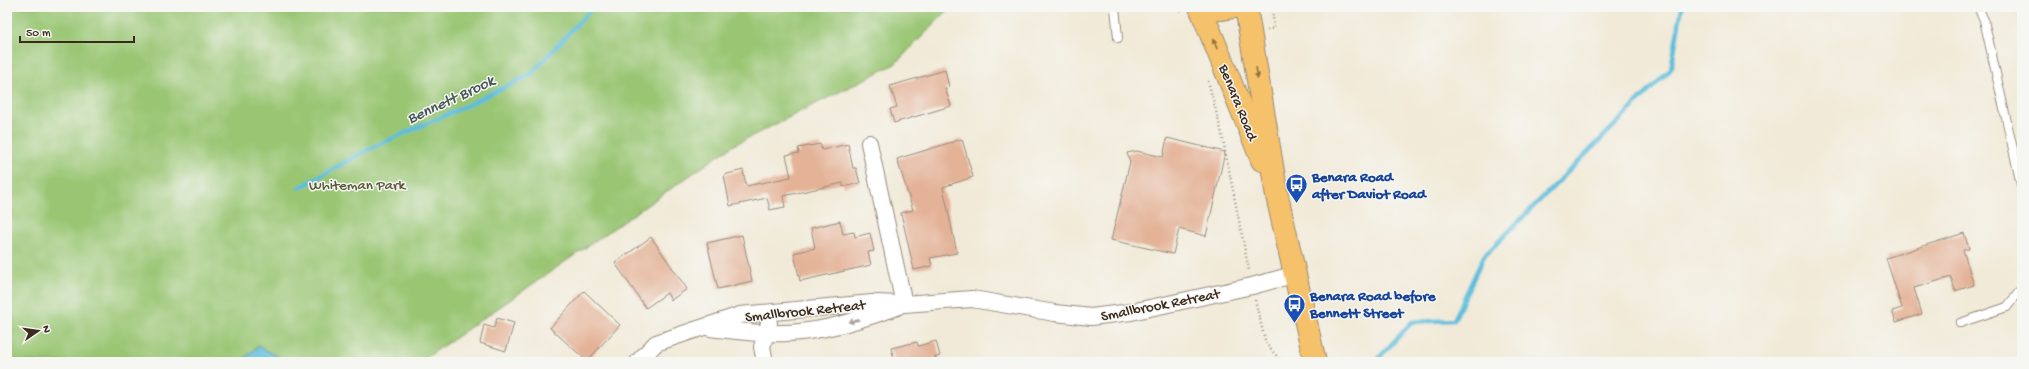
<svg xmlns="http://www.w3.org/2000/svg" width="2029" height="369" viewBox="0 0 2029 369" font-family="'Gochi Hand',sans-serif">
  <style>
    .green { fill: #9ac673; stroke: #6a7848 }
    .water { fill: #5ebedc; stroke: #4c747d }
    .lines { fill: none; stroke-linecap: round; stroke-linejoin: round }
    .stream { stroke: #5ebedc; stroke-width: 4.5 }
    .building { fill: #e4b297 }
    .lane-casing { stroke: #968a7b; stroke-width: 10 }
    .street-casing { stroke: #968a7b; stroke-width: 18 }
    .primary-casing { stroke: #968a7b; stroke-width: 24 }
    .path { stroke: #968a7b; stroke-width: 2.5; stroke-dasharray: 1 3; stroke-linecap: butt }
    .lane { stroke: #fff; stroke-width: 8 }
    .street { stroke: #fff; stroke-width: 16 }
    .primary { stroke: #f5c16b; stroke-width: 22 }
    .oneway { fill: #8f6e41 }
    .oneway2 { fill: #a79f9a }
    .labels { text-anchor: middle; stroke-width: 3; stroke-linejoin: round; paint-order: stroke }
    .street-label { font-size: 15px; fill: #3b2a1e; stroke: #f6f6f2 }
    .transit-label { font-size: 15px; font-weight: bold; fill: #164399; stroke: #f6f6f2; text-anchor: start }
    .park-label { font-size: 15px; fill: #585938; stroke: #f6f6f2 }
    .water-label { font-size: 16px; font-style: italic; fill: #465657; stroke: #f6f6f2 }
  </style>
  <rect width="100%" height="100%" fill="#f6f6f2"/>
  <filter id="ink" filterUnits="userSpaceOnUse"><feTurbulence type="fractalNoise" baseFrequency=".025" numOctaves="2"/><feDisplacementMap in="SourceGraphic" scale="8" xChannelSelector="R" yChannelSelector="G"/><feConvolveMatrix kernelMatrix="1 2 1 2 8 2 1 2 1" color-interpolation-filters="sRGB"/></filter>
  <filter id="wash" filterUnits="userSpaceOnUse"><feTurbulence type="fractalNoise" baseFrequency=".012" numOctaves="4" result="noise"/><feDisplacementMap in="SourceGraphic" scale="16" xChannelSelector="R" yChannelSelector="G"/><feGaussianBlur stdDeviation="0.9" result="paint"/><feColorMatrix in="noise" values="0 0 0 0 0 0 0 0 0 0 0 0 0 0 0 0 0 1.4 0 .05"/><feComposite in="paint" operator="in"/></filter>
  <g filter="url(#wash)">
    <rect width="100%" height="100%" fill="#f1ead8"/>
    <path class="green" d="M7,7h944l-56,57 -161,81 -314,217h-413z"/>
    <path class="water" d="M258,346l28,15 1,1h-46z"/>
    <g class="lines">
      <g class="stream">
        <path d="M299,188l70,-39 86,-38 75,-36 63,-68"/>
        <path d="M1375,362l37,-40 42,-2 30,-64 187,-187 11,-62"/>
      </g>
    </g>
    <g id="blocks">
      <g class="building">
        <path d="M945,70l4,17 -4,1 6,18 -57,17 -4,-14 7,-2 -7,-21z"/>
        <path d="M1167,138l58,14 -19,84 -27,-7 -6,25 -62,-14 19,-78 -3,-9 10,-2 26,6z"/>
        <path d="M962,139l11,38 -30,10 14,66 -27,5 2,8 -18,4 -13,-57 12,-3 -16,-51z"/>
        <path d="M820,144l2,6 26,-6 5,24h3l4,15 -17,4v-4l-60,13 2,11 -15,3 -3,-12 -37,8 -6,-31 19,-5 3,16 45,-9 -5,-22 13,-2 -1,-5z"/>
        <path d="M840,221l3,13 11,-2 1,5 15,-4 4,18 -6,1 3,13 -71,16 -6,-28 21,-5 -4,-20z"/>
        <path d="M1964,233l5,16 -6,1 11,35 -19,6 -4,-14 -37,11 8,26 -26,8 -4,-11 10,-3 -16,-50z"/>
        <path d="M742,235l10,46 -34,8 -11,-46z"/>
        <path d="M651,237l36,52 -16,11 -4,-7 -21,15 -31,-45z"/>
        <path d="M584,291l36,34 -33,36 -37,-33z"/>
        <path d="M497,318l17,5 -8,28 -26,-8 4,-18 10,3z"/>
        <path d="M936,341l4,15 -6,2 1,4h-40l-4,-14 26,-6 1,4z"/>
      </g>
    </g>
  </g>
  <g filter="url(#ink)">
    <use href="#blocks" fill-opacity="0" stroke="#968a7b" stroke-width="1"/>
    <g class="lines">
      <defs>
        <g id="lane">
          <path d="M1115,7l3,31"/>
          <path d="M1978,7l6,13 38,169"/>
          <path d="M1960,323l47,-16 15,-19"/>
        </g>
        <g id="street">
          <path d="M869,143l35,161"/>
          <path d="M710,328c33,4 66,8 98,3 31,-4 61,-14 89,-24"/>
          <path d="M638,362l18,-19 84,-28 132,-12 32,1 68,-5 83,14 36,4 40,-5 121,-26 44,-12"/>
          <path d="M765,362l-3,-15 7,-24"/>
        </g>
        <g id="primary">
          <path d="M1200,7l62,153"/>
          <path d="M1206,7l16,2 12,-2"/>
          <path d="M1246,7l31,189 38,166"/>
        </g>
      </defs>
      <use href="#lane" class="lane-casing"/>
      <use href="#street" class="street-casing"/>
      <use href="#primary" class="primary-casing"/>
      <g class="path">
        <path d="M1177,7l5,6"/>
        <path d="M1267,30l7,-2 -2,-21"/>
        <path d="M1208,81l13,49 28,141"/>
        <path d="M1255,300l11,44 16,18"/>
      </g>
      <use href="#lane" class="lane"/>
      <use href="#street" class="street"/>
      <use href="#primary" class="primary"/>
    </g>
    <defs><path id="oneway-solid" d="M-6-.8H1V-3.2L6.5 0L1 3.2V.8H-6Z"/></defs>
    <g class="oneway">
      <use href="#oneway-solid" transform="translate(1215 44) rotate(-112)"/>
      <use href="#oneway-solid" transform="translate(1257 73) rotate(81)"/>
    </g>
    <use class="oneway2" href="#oneway-solid" transform="translate(854 321) rotate(167)"/>
  </g>
  <defs>
    <symbol id="bus-pin" viewBox="-11 -11 22 30"><path d="M0 17L-7.5 6A9.5 9.5 0 1 1 7.5 6Z" fill="#1a4fb4" stroke="#f6f6f2"/><path d="M-5-6H5V4H4V6H2V4H-2V6H-4V4H-5ZM-3.5-4V0h7V-4ZM-3.5 1.2v1.5H-2V1.2ZM2 1.2v1.5H3.5V1.2Z" fill="#fff"/></symbol>
  </defs>
  <g fill-rule="evenodd">
    <use href="#bus-pin" x="1284" y="172" width="25" height="34"/>
    <use href="#bus-pin" x="1282" y="292" width="25" height="34"/>
  </g>
  <g class="labels">
    <g class="street-label">
      <text transform="translate(1239 102) rotate(68)" y="5">Benara Road</text>
      <text transform="translate(1160 304) rotate(-11)" y="5">Smallbrook Retreat</text>
      <text transform="translate(805 310) rotate(-6)" y="5">Smallbrook Retreat</text>
    </g>
    <g class="transit-label">
      <text x="1312" y="181">Benara Road<tspan x="1312" dy="17">after Daviot Road</tspan></text>
      <text x="1310" y="300">Benara Road before<tspan x="1310" dy="17">Bennett Street</tspan></text>
    </g>
    <g class="park-label">
      <text x="357" y="189">Whiteman Park</text>
    </g>
    <g class="water-label">
      <text transform="translate(450 98) rotate(-25)" y="6">Bennett Brook</text>
    </g>
  </g>
  <rect width="2029" height="369" fill="none" stroke="#f6f6f2" stroke-width="24"/>
  <g transform="translate(38 331) rotate(77)" stroke="#f6f6f2" stroke-width="3" paint-order="stroke">
  <path d="M0-3L7 15L0 10L-7 15Z" fill="#3b2a1e"/>
  <text y="-6" font-size="11" font-weight="bold" text-anchor="middle" fill="#3b2a1e">N</text>
  </g>
  <path d="M20 36v6h114v-6" fill="none" stroke="#3b2a1e" stroke-width="2"/>
  <text x="26" y="36" font-size="12" fill="#3b2a1e" stroke="#f6f6f2" stroke-width="3" paint-order="stroke">50 m</text>
</svg>
